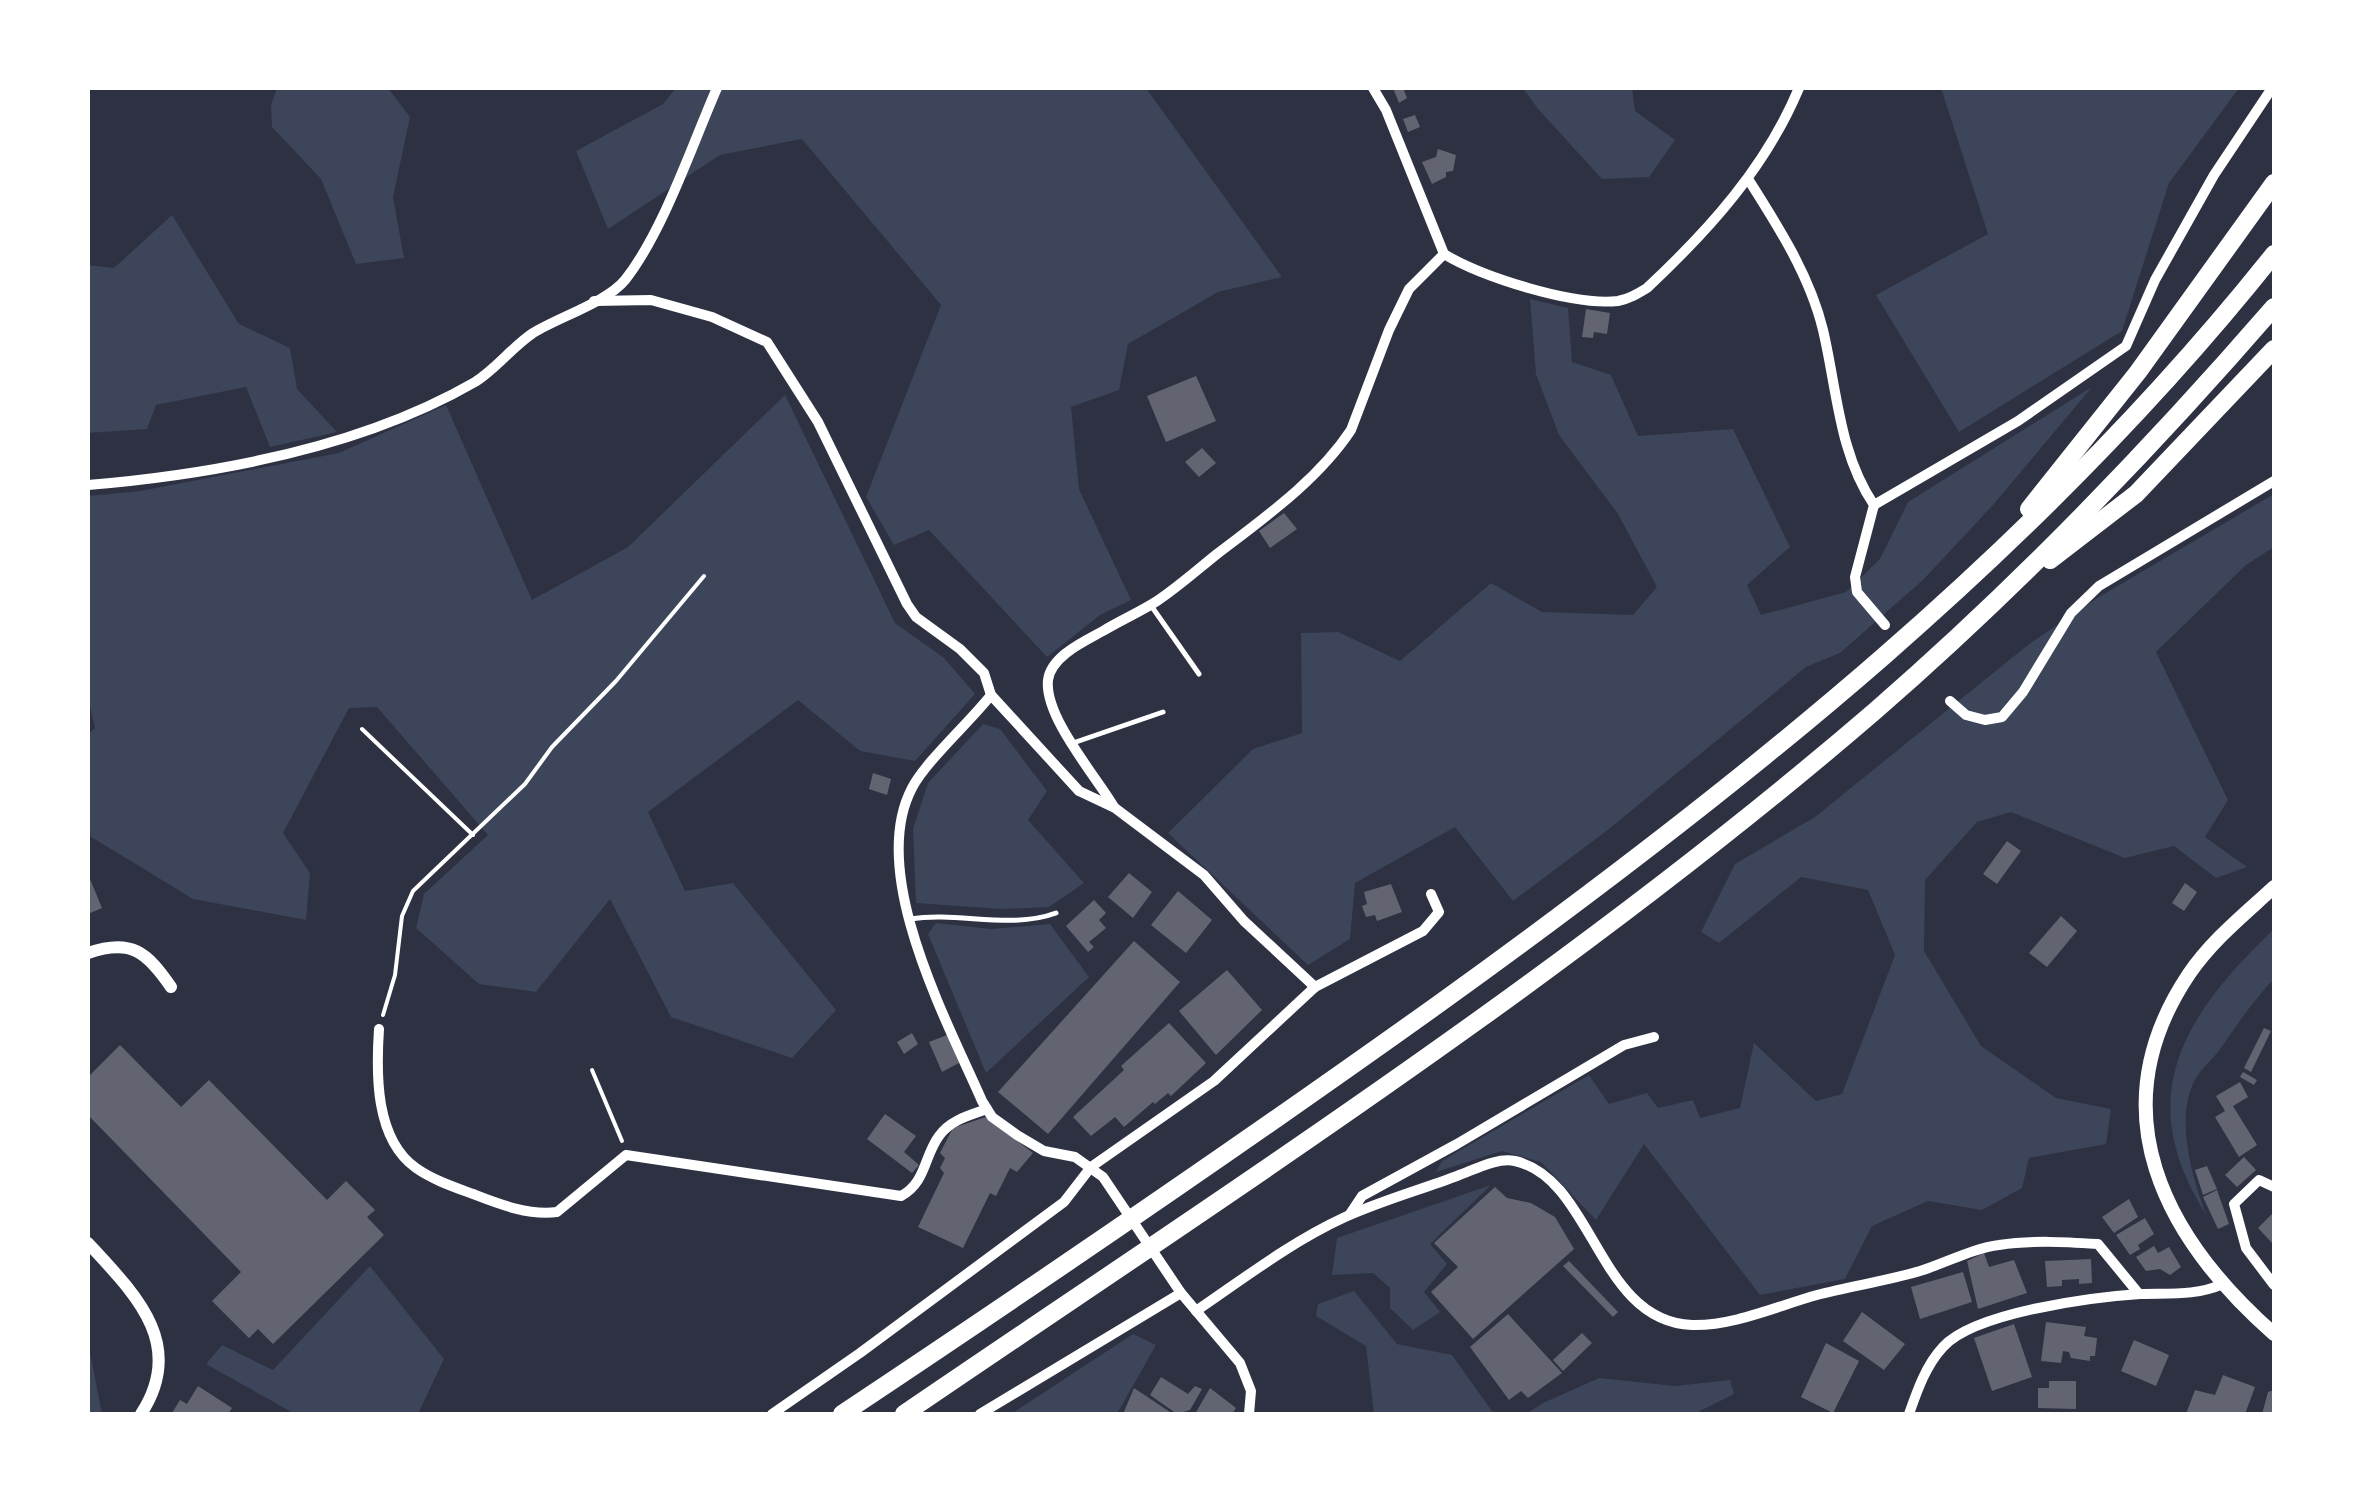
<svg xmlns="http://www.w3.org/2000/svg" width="2362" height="1502" viewBox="0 0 2362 1502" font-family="Inter,sans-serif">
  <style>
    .green { fill: #3c4559 }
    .building { fill: #626471 }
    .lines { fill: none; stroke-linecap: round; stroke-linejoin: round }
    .path { stroke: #fff; stroke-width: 4 }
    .service { stroke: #fff; stroke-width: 5 }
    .minor { stroke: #fff; stroke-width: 10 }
    .tertiary { stroke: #fff; stroke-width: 12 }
    .secondary { stroke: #fff; stroke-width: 14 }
    .motorway { stroke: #fff; stroke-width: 18 }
  </style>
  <rect width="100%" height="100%" fill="#2d3142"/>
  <g class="green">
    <path d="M277,88h111l22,29 -17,80 11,61 -48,6 -35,-85 -49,-52 -1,-22z"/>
    <path d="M676,88h470l136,189 -64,15 -90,52 -9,46 -48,17 8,82 52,111 -31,15 -53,42 -118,-127 -35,15 -28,-48 75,-192 -139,-166 -82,16 -112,74 -32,-78 87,-47z"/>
    <path d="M1523,88h109l3,23 40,29 -26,37 -47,2 -64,-70z"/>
    <path d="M1941,88h298l-70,95 -47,148 -163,101 -83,-137 112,-61z"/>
    <path d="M172,215l67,109 51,24 7,41 40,43 -67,15 -24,-60 -90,18 -9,24 -59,4v-168l26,3z"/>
    <path d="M1530,299l38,9 4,54 39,13 27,61 95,-7 57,118 -43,38 14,30 85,-23 34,-33 28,-57 184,-115 -99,118 -69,74 -84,74 -34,14 -197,162 -96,72 -58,-74 -100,56 -5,56 -42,26 -140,-132 85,-84 49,-16 -1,-100 37,-1 62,29 91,-78 51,29 91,3 24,-28 -39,-73 -59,-79 -23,-61z"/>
    <path d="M785,395l110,228 49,35 31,36 -60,67 -55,-10 -62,-51 -150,112 37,79 48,-8 103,127 -44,48 -121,-41 -61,-118 -74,93 -57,-8 -63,-56 8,-34 64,-59 -111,-128 -28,1 -66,125 27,40 -4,47 -113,-21 -105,-64v-101l7,-6 -7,-30v-202l52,-5 199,-38 107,-48 86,195 96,-53z"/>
    <path d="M2274,494v53l-28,18 -90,87 72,148 -23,37 42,30 -31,11 -42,-32 -49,12 -114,-46 -34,10 -52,58 -1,71 57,95 75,52 55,11 -5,35 -77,14 -7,30 -40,22 -54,-9 -56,25 -27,53 -85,16 -116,-151 -48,76 -55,-58 -39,-11 -66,21 6,-11 147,-86 20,29 38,-11 11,15 35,-8 7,18 40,-10 14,-65 62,58 26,-7 53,-139 -27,-65 -67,-13 -82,66 -18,-11 34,-68 80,-47 214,-173 70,-47z"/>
    <path d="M983,724l17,5 47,62 -19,29 56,63 -35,24 -48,2 -85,-6 -3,-74 15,-46z"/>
    <path d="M936,923l55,6 59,-5 39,53 -103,96 -58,-139z"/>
    <path d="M2274,929v50c-20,21 -36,44 -53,69 -7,10 -18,19 -25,30 -22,36 -4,102 11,138 -76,-119 -24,-200 67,-287z"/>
    <path d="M1491,1185l-61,59 17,20 -23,28 16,20 -27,18 -23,-22v-20l-17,-15 -41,2 5,-37z"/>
    <path d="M370,1266l74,93 -26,55h-123l-89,-50 16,-19 51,25z"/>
    <path d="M1354,1291l43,53 55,11 42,59h-120l-8,-68 -50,-30 2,-12z"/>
    <path d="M1133,1334l23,11 -39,69h-106z"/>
    <path d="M88,1342l14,72h-14z"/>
    <path d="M1599,1378l76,8 55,-6 4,14 -40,20h-168l17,-11z"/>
  </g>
  <g class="building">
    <path d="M1393,88h10l4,10 -8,5z"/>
    <path d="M1415,115l5,12 -12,5 -5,-13z"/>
    <path d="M1438,149l18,6 -3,16 -7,1v5l-14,7 -10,-22 14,-5z"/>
    <path d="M1586,309l24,4 -3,21 -13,-2 -1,6 -11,-1z"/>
    <path d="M1196,376l20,45 -50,21 -19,-46z"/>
    <path d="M1202,448l14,15 -17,14 -14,-15z"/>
    <path d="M1284,513l13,16 -27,19 -11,-17z"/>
    <path d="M873,773l18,6 -4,16 -18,-6z"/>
    <path d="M2007,841l14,10 -24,33 -14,-10z"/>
    <path d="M1129,873l23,19 -19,26 -25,-21z"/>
    <path d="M88,874l14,34 -14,6z"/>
    <path d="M2185,883l12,9 -13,19 -12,-8z"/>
    <path d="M1391,884l11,28 -25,9 -2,-6 -9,2 -4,-11 5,-2 -3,-12z"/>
    <path d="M1178,891l34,29 -26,33 -35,-28z"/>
    <path d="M1094,900l12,13 -7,7 7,8 -17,14 5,5 -6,5 -22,-26z"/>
    <path d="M2061,916l16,15 -30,36 -18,-14z"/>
    <path d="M1134,941l46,41 -132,152 -50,-42z"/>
    <path d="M1227,970l35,40 -46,45 -37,-44z"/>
    <path d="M1169,1023l37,40 -35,33 -3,-3 -13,11 -2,-2 -29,25 -9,-10 -24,19 -18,-19 51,-47 -3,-4z"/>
    <path d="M2264,1028l7,3 -20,41 -7,-4z"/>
    <path d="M912,1033l6,11 -14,10 -7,-12z"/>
    <path d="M947,1035l12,28 -17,9 -13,-30z"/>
    <path d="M120,1045l61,62 28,-27 118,120 19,-19 29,29 -8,7 17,18 -111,109 -15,-15 -9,9 -37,-37 29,-29 -153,-157v-38z"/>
    <path d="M2243,1072l14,8 -3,5 -14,-8z"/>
    <path d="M2240,1082l8,15 -15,9 24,39 -18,12 -24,-40 10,-6 -9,-15z"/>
    <path d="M885,1114l31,22 -12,16 15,13 -7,8 -45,-34z"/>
    <path d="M986,1117l47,36 -16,19 -7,-4 -14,28 -6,-3 -27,55 -45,-21 26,-54 -4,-5 5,-10 -5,-5 13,-25z"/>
    <path d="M2244,1157l12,13 -19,17 -12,-12z"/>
    <path d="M2207,1166l10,23 -14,6 -8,-25z"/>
    <path d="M1495,1187l12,11 24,5 24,14 19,32 -101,90 -42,-47 27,-25 -24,-24z"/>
    <path d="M2217,1190l12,34 -11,5 -15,-32z"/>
    <path d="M2129,1199l9,18 -24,16 -12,-16z"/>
    <path d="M2274,1212v33l-16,-17z"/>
    <path d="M2145,1218l9,16 -16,11 2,4 -10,6 -14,-20z"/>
    <path d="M2154,1246l4,7 11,-6 12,20 -11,8 -10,-6 -14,2 -10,-14z"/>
    <path d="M1984,1253l5,14 25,-7 13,33 -49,16 -11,-48z"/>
    <path d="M2091,1259l1,24 -13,1v-5l-17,1v6l-15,1 -2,-26z"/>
    <path d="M1569,1261l49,51 -5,5 -50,-51z"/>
    <path d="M1963,1272l9,30 -52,17 -9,-32z"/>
    <path d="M1862,1312l43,32 -21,26 -41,-29z"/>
    <path d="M1508,1314l54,59 -34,25 -7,-7 -12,9 -39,-53z"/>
    <path d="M2046,1322l40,5 -2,9 13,2 -2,18h-5v5l-19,-3 -2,-6 -6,-1 -2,12 -20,-2z"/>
    <path d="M2014,1324l18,53 -40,14 -18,-53z"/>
    <path d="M1582,1333l10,10 -29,28 -10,-11z"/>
    <path d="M2134,1340l35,15 -13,31 -35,-15z"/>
    <path d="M1826,1343l33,18 -26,52 -32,-16z"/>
    <path d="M2223,1375l32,12 -10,27h-59l9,-24 20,5z"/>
    <path d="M1161,1377l27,17 7,-8 7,3 -12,21 -13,4 -27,-19z"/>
    <path d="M2049,1381h27v28l-38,-1v-20h11z"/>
    <path d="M198,1386l34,22 -4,6 -56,-1 8,-13 7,4z"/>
    <path d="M1134,1388l39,26h-50z"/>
    <path d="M1210,1388l26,20 -4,6h-37z"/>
    <path d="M2274,1390v24h-12l6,-22z"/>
  </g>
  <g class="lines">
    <g class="path">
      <path d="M362,729l111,106"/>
      <path d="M383,1015l12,-40 7,-59 11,-25 112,-107 27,-37 64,-66 88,-105"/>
      <path d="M592,1070l30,71"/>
    </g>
    <g class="service">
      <path d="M1152,607l47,67"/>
      <path d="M1073,743l90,-31"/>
      <path d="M910,919c48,-8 100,11 146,-6"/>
    </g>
    <g class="minor">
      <path d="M1373,88l13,22 58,144c38,23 129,52 174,47 11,-2 19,-7 29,-13 62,-58 119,-121 152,-200"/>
      <path d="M1748,179c30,47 62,97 75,151 14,59 16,124 51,175l-19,72 2,15 28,33"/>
      <path d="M594,301l57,-1 61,17 55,25 51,80 89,182 9,13 44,32 24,24 7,22 88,96 36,17 89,67 40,46 71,66"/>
      <path d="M88,485c130,-11 273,-37 387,-103 21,-13 37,-35 58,-49 26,-16 74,-31 92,-53 38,-48 67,-135 92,-192"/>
      <path d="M1874,505l144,-84 108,-75 29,-66 59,-105 58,-87"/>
      <path d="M991,695c-21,27 -65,66 -79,93 -45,85 35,233 70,313l10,16 25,18 27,16 31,6 28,20 78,116 59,70 11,28 -2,23"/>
      <path d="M1950,701l16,14 19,5 17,-3 21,-25 48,-79 28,-27 175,-105"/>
      <path d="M1114,807c-18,-31 -70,-90 -66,-127 3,-24 37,-39 55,-49 18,-11 37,-19 54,-30 21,-14 40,-31 60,-47 47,-36 101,-74 134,-124l38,-100 20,-41 35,-35"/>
      <path d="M379,1029c-3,45 -4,110 37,139 17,12 38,19 57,26 26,10 56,22 84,18l69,-57 275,41c25,-13 23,-40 38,-60 11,-16 31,-21 48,-27"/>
      <path d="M2274,1187l-15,-7 -25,24 12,44 28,37"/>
      <path d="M1350,1214l12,-18 95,-52 167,-99 30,-8"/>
      <path d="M1196,1311c47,-32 95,-69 147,-93 37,-17 77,-28 114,-42 17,-6 40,-19 58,-15 79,18 82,160 177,164 42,1 85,-19 125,-30 34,-9 69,-14 103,-24 26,-8 53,-23 79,-26 33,-5 66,-3 99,-1l41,50"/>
      <path d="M772,1414l88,-61 204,-151 27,-35 123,-86 101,-94 108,-56 16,-19 -8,-18"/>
      <path d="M980,1414l201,-121"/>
      <path d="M1909,1414c8,-23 17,-49 34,-67 32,-35 151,-50 197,-53 29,-1 56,2 83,-10"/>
    </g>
    <g class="tertiary">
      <path d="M88,953c43,-15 59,-1 83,34"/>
      <path d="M88,1243c47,51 99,101 53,171"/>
    </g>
    <path class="secondary" d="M2274,887c-29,27 -62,53 -85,87 -92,137 -25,263 85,360"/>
    <g class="motorway">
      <path d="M2029,509l109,-137 136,-189"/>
      <path d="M2050,560l86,-66 138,-145"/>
      <path d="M842,1414c201,-134 401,-270 598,-411 303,-218 601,-456 834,-749"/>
      <path d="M904,1414c330,-225 668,-442 971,-703 144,-125 275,-261 399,-404"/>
    </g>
  </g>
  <rect width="2362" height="1502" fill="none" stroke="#ffffff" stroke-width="180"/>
</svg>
